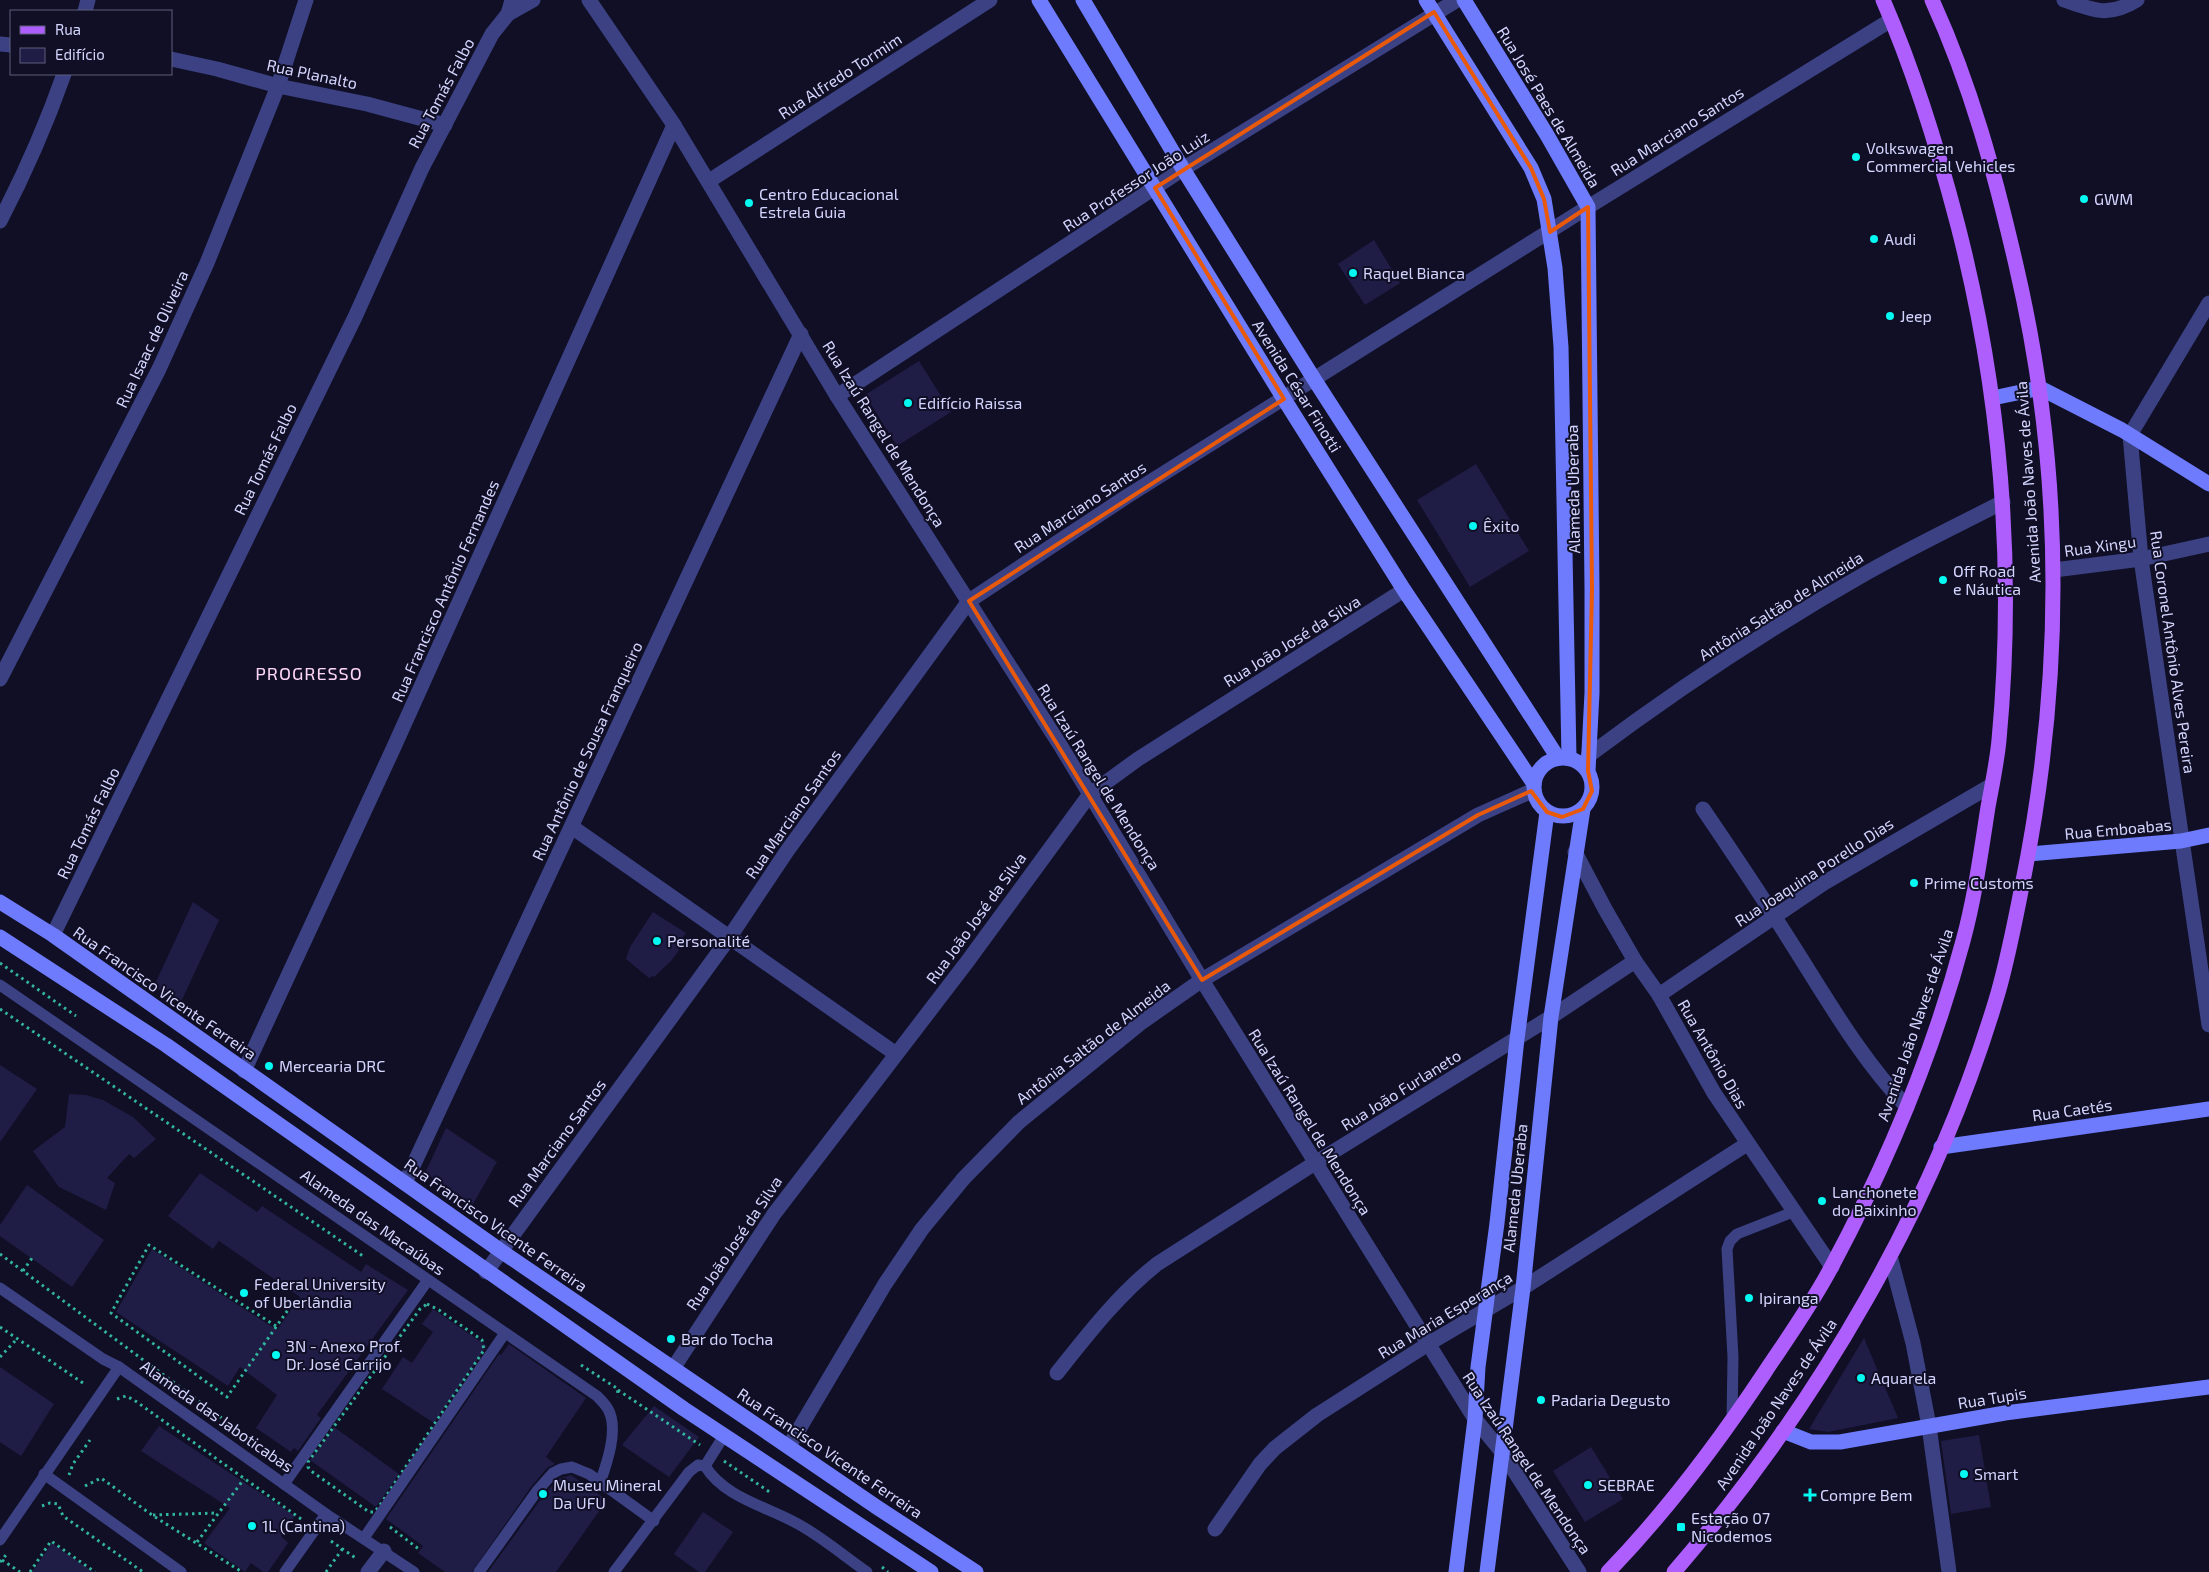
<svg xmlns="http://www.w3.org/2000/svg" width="2209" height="1572" viewBox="0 0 2209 1572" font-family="'Exo 2',sans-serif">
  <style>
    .building { fill: #1f1c46 }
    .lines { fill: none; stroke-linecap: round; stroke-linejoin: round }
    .path { stroke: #32b59d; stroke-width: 3; stroke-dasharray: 2.5 4; stroke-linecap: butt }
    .lane { stroke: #3b4183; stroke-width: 11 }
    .street { stroke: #3b4183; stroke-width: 15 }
    .secondary { stroke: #6d7bfc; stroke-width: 15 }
    .primary { stroke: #ad5efc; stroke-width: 15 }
    .marked { fill: none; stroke: #e8590c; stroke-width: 4; stroke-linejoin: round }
    .poi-dot { fill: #05f9f3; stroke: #100f25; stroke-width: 2 }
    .labels { text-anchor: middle; stroke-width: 4; stroke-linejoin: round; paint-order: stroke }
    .street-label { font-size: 16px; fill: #d4d5fe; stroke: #100f25 }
    .poi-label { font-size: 16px; fill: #d4d5fe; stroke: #100f25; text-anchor: start }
    .neighbourhood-label { font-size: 18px; letter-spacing: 1px; fill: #fed6f5; stroke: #100f25 }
  </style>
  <rect width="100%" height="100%" fill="#100f25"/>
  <g class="building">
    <path d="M1374,240l26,43 -35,22 -27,-41z"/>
    <path d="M919,361l32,51 -54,34 -32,-51z"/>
    <path d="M1476,464l53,87 -59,36 -53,-87z"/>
    <path d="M193,902l26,18 -39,84 -26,-18z"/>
    <path d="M653,912l33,21 -10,13 3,4 -8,11 -17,16 -2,-1 -3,2 -23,-19 4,-12z"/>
    <path d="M0,1065l37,24 -37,53z"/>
    <path d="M69,1094l17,1 17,5 30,17 23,22 -22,19 -5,-4 -22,24 8,5 -9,27 -47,-23 -26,-36 32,-24z"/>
    <path d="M446,1128l51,34 -24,42 -48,-31z"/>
    <path d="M200,1173l57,39 5,-6 99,66 5,-8 42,26 -91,125 4,3 -23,33 -4,-3 -3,4 -35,-24 21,-33 -37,-28 -12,19 -112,-74 36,-63 125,81 23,-33 -81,-56 -6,8 -45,-33z"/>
    <path d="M27,1185l77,55 -32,47 -72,-51v-11z"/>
    <path d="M433,1309l54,37 -53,77 -52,-34 21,-32 9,6 21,-31 -11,-8z"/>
    <path d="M1864,1338l34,80 -70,14 -19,-3z"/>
    <path d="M509,1344l77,54 -40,59 9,7 -8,4 -16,19 -59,85h-27l-27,-19 5,-7 -37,-27 113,-165 2,1z"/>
    <path d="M0,1367l54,37 -33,52 -21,-14z"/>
    <path d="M654,1406l45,31 -30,40 -47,-32z"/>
    <path d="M159,1426l136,90 -14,20 7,7 -20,29h-5l-12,-9 -6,9 -41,-29 26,-35 -89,-57z"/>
    <path d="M334,1427l65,47 -23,33 -66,-47z"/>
    <path d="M1979,1435l12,72 -40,7 -10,-73z"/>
    <path d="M1591,1447l32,52 -38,23 -32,-51z"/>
    <path d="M571,1475l36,25 -51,72h-68l55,-76 15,-17z"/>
    <path d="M703,1512l30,20 -28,40h-6l-25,-18z"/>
    <path d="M52,1543l41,29h-61z"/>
  </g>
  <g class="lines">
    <g class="path">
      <path d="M0,963l76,53"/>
      <path d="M0,1009l363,247"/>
      <path d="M0,1254l238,176"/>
      <path d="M23,1271l9,-13"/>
      <path d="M427,1304l12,6 43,30 2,10 -106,158 -4,4h-5l-58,-41 -3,-4v-5l112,-153z"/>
      <path d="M276,1326l-127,-81 -38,68 116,84 70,-100"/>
      <path d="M0,1327l86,58"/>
      <path d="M0,1357l17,-18"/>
      <path d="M581,1365l37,24 -1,8"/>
      <path d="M618,1390l82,55"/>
      <path d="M117,1399l9,-3 8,4 170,121"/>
      <path d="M724,1461l47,32"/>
      <path d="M69,1475l4,-11 17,-24"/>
      <path d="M85,1486l16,-8 51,37 90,57"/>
      <path d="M42,1506l8,-3 8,1 5,12 80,56"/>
      <path d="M153,1515l65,-2"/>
      <path d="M390,1527l30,23"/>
      <path d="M331,1541l26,18"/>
      <path d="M197,1542l47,-63"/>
      <path d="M2,1560l18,12"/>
      <path d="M0,1562l6,-7"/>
      <path d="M882,1567l6,5"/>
      <path d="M30,1572l21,-31 44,31"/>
      <path d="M326,1572l17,-24"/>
    </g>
    <g class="lane">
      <path d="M0,985l597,411c4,4 8,8 11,13 11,20 -1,54 -8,74"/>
      <path d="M0,1288l103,71 16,8 207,147 88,58"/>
      <path d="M1732,1421l1,-64 -6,-108 3,-8 7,-7 56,-22"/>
      <path d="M705,1466l20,-32"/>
      <path d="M44,1474l137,98"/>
      <path d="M284,1484l144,-204"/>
      <path d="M364,1538l141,-205"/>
      <path d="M0,1540l119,-173"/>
      <path d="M285,1572l41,-58"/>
      <path d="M479,1572l58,-81 16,-18 8,-4 11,-2 17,7 65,47"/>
      <path d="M614,1572l75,-100 9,-7 7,1c20,32 61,40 93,58 24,13 46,32 69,48"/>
    </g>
    <g class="street">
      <path d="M589,0l85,125 163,271 225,352 140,232 273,439 27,33 77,120"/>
      <path d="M2064,0c29,10 44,18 73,0"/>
      <path d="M85,11l3,-11"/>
      <path d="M508,14l25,-14"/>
      <path d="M0,44l11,1"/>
      <path d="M171,59l46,10 61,17 89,18 78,21"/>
      <path d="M709,181l281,-181"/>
      <path d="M0,221c25,-48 46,-96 64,-147"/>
      <path d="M2209,303l-79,132 11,124 68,466"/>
      <path d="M837,396l346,-227 274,-169"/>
      <path d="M2054,570l87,-11 68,-15"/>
      <path d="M0,679l159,-310 48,-106 71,-177 28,-86"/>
      <path d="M1588,756c89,-67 183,-129 280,-184 44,-25 90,-47 135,-70"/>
      <path d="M1703,809c32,47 64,95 94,143 34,54 66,109 110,155"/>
      <path d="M572,827l324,227"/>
      <path d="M1575,852l30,57 30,52 24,34 55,98 118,174"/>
      <path d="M53,935l302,-618 67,-149 70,-134 16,-20 4,-14"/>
      <path d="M1659,995l165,-112 168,-98"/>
      <path d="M244,1071l149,-322 281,-624"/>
      <path d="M405,1183l396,-849"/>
      <path d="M1890,1256l23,87 16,83 20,146"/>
      <path d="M486,1272l243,-334 58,-87 182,-250 157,-104 462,-290 303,-187"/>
      <path d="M674,1367l100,-153 193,-252 123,-168 48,-35 266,-169"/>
      <path d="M1057,1373c31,-39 61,-78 100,-109l158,-101 236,-146 84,-56"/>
      <path d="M789,1446l96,-162 37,-55 42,-51 55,-56 123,-100 60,-42 276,-165 56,-25"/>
      <path d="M1215,1529l45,-65 15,-16 42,-33 111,-71 95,-56 224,-144"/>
      <path d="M368,1572l16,-21"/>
    </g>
    <g class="secondary">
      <path d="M1039,0l245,399 120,191 130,194"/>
      <path d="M1083,0l100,169 131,210 244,379"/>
      <path d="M1426,0l105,168 13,31 11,69 6,79 8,411"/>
      <path d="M1464,0l83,135 41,72 4,382v104l-4,78"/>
      <path d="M1993,398l47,-10 82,42 87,54"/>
      <circle cx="1563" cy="787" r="29"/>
      <path d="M2029,854l152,-13 28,-6"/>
      <path d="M0,902l53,33 448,316 377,257 98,64"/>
      <path d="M0,937l166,108 518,364 247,163"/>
      <path d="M1941,1147l268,-38"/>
      <path d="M1783,1431l28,11h29l165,-29 204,-26"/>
      <path d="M1456,1572l19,-153 3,-52 19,-144 20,-184 30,-227"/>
      <path d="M1487,1572l36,-284 28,-271 32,-208"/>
    </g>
    <g class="primary">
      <path d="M1608,1572c59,-61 110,-129 157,-200 24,-36 49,-71 68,-108 55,-103 100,-211 130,-323 12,-44 18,-89 25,-134 4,-22 9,-45 11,-67 16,-173 2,-346 -41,-514 -20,-77 -43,-153 -75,-226"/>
      <path d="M1674,1572c143,-166 262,-368 324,-579 10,-35 17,-71 24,-107 42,-206 42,-416 -6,-621 -21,-91 -45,-180 -84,-265"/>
    </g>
  </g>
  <path class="marked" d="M1434,12l97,156 13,31 6,33 38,-25 4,382 -4,182 4,20 -9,18 -21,8 -15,-5 -16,-21 -53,24 -276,165 -233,-379 315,-202 -129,-211z"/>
  <g class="poi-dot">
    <circle cx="1856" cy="157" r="5"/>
    <circle cx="2084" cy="199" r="5"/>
    <circle cx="749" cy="203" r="5"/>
    <circle cx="1874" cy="239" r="5"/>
    <circle cx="1353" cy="273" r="5"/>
    <circle cx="1890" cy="316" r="5"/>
    <circle cx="908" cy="403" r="5"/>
    <circle cx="1473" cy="526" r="5"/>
    <circle cx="1943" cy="580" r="5"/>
    <circle cx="1914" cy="883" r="5"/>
    <circle cx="657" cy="941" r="5"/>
    <circle cx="269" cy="1066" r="5"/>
    <circle cx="1822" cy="1201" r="5"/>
    <circle cx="244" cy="1293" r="5"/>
    <circle cx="1749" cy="1298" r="5"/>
    <circle cx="671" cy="1339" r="5"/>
    <circle cx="276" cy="1355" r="5"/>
    <circle cx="1861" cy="1378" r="5"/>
    <circle cx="1541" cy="1400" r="5"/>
    <circle cx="1964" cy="1474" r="5"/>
    <circle cx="1588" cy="1485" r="5"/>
    <circle cx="543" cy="1494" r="5"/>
    <path d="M1807.5 1487.5h5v5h5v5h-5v5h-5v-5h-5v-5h5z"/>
    <circle cx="252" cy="1526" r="5"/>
    <rect x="1676" y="1522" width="10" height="10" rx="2.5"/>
  </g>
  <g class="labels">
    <g class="street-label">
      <text transform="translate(312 74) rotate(12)" y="6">Rua Planalto</text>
      <text transform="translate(840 76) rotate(-33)" y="6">Rua Alfredo Tormim</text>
      <text transform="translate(441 93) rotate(-62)" y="6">Rua Tomás Falbo</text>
      <text transform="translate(1549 107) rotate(59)" y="6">Rua José Paes de Almeida</text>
      <text transform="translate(1677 131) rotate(-32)" y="6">Rua Marciano Santos</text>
      <text transform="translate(1136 181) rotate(-33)" y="6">Rua Professor João Luiz</text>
      <text transform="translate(152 339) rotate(-65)" y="6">Rua Isaac de Oliveira</text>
      <text transform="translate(1297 386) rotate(58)" y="6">Avenida César Finotti</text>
      <text transform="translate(884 434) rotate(58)" y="6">Rua Izaú Rangel de Mendonça</text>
      <text transform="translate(265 459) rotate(-64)" y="6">Rua Tomás Falbo</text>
      <text transform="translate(2028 482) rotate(-94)" y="6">Avenida João Naves de Ávila</text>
      <text transform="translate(1573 489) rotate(-91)" y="6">Alameda Uberaba</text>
      <text transform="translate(1080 507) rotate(-33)" y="6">Rua Marciano Santos</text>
      <text transform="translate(2100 546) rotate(-8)" y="6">Rua Xingu</text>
      <text transform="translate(445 591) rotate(-66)" y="6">Rua Francisco Antônio Fernandes</text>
      <text transform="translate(1781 606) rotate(-32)" y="6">Antônia Saltão de Almeida</text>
      <text transform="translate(1292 641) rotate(-32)" y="6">Rua João José da Silva</text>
      <text transform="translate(2173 652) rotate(82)" y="6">Rua Coronel Antônio Alves Pereira</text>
      <text transform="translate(587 751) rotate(-65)" y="6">Rua Antônio de Sousa Franqueiro</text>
      <text transform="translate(1099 777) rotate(58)" y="6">Rua Izaú Rangel de Mendonça</text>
      <text transform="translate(793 814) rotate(-55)" y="6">Rua Marciano Santos</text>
      <text transform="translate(88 823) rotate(-64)" y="6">Rua Tomás Falbo</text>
      <text transform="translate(2118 829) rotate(-5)" y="6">Rua Emboabas</text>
      <text transform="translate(1814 872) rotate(-33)" y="6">Rua Joaquina Porello Dias</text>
      <text transform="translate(976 918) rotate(-54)" y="6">Rua João José da Silva</text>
      <text transform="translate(165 993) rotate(35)" y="6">Rua Francisco Vicente Ferreira</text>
      <text transform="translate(1915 1025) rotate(-71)" y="6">Avenida João Naves de Ávila</text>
      <text transform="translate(1093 1042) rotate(-38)" y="6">Antônia Saltão de Almeida</text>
      <text transform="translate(1713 1054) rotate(60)" y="6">Rua Antônio Dias</text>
      <text transform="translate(1401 1090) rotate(-32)" y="6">Rua João Furlaneto</text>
      <text transform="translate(2072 1110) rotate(-8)" y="6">Rua Caetés</text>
      <text transform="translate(1310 1122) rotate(58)" y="6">Rua Izaú Rangel de Mendonça</text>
      <text transform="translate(557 1143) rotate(-54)" y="6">Rua Marciano Santos</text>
      <text transform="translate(1515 1188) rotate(-84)" y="6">Alameda Uberaba</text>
      <text transform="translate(373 1222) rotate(35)" y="6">Alameda das Macaúbas</text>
      <text transform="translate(496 1225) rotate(35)" y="6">Rua Francisco Vicente Ferreira</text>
      <text transform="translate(734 1243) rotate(-56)" y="6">Rua João José da Silva</text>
      <text transform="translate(1445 1315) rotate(-31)" y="6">Rua Maria Esperança</text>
      <text transform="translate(1992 1398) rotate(-9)" y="6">Rua Tupis</text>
      <text transform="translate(1776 1404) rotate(-56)" y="6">Avenida João Naves de Ávila</text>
      <text transform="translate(217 1416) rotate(35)" y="6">Alameda das Jaboticabas</text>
      <text transform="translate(830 1453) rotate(34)" y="6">Rua Francisco Vicente Ferreira</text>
      <text transform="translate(1527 1463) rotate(56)" y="6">Rua Izaú Rangel de Mendonça</text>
    </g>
    <g class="poi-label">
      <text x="1866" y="154">Volkswagen<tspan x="1866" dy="18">Commercial Vehicles</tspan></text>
      <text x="759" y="200">Centro Educacional<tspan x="759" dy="18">Estrela Guia</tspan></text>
      <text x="2094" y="205">GWM</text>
      <text x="1884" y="245">Audi</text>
      <text x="1363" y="279">Raquel Bianca</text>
      <text x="1900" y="322">Jeep</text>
      <text x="918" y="409">Edifício Raissa</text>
      <text x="1483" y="532">Êxito</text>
      <text x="1953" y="577">Off Road<tspan x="1953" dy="18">e Náutica</tspan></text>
      <text x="1924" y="889">Prime Customs</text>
      <text x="667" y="947">Personalité</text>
      <text x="279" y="1072">Mercearia DRC</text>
      <text x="1832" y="1198">Lanchonete<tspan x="1832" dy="18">do Baixinho</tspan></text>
      <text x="254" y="1290">Federal University<tspan x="254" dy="18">of Uberlândia</tspan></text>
      <text x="1759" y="1304">Ipiranga</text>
      <text x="681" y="1345">Bar do Tocha</text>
      <text x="286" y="1352">3N - Anexo Prof.<tspan x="286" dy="18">Dr. José Carrijo</tspan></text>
      <text x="1871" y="1384">Aquarela</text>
      <text x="1551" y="1406">Padaria Degusto</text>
      <text x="1974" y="1480">Smart</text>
      <text x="553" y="1491">Museu Mineral<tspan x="553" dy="18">Da UFU</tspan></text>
      <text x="1598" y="1491">SEBRAE</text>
      <text x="1820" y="1501">Compre Bem</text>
      <text x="1691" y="1524">Estação 07<tspan x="1691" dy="18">Nicodemos</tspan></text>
      <text x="262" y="1532">1L (Cantina)</text>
    </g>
    <g class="neighbourhood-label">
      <text x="309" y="680">PROGRESSO</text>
    </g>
  </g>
  <rect x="10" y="10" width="162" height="65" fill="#100f25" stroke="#5e5e7c"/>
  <rect x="20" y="26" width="25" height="8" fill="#ad5efc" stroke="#5e5e7c"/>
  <text x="55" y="35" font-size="15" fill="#d4d5fe">Rua</text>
  <rect x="20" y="48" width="25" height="15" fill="#1f1c46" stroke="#5e5e7c"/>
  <text x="55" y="60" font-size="15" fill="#d4d5fe">Edifício</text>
</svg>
